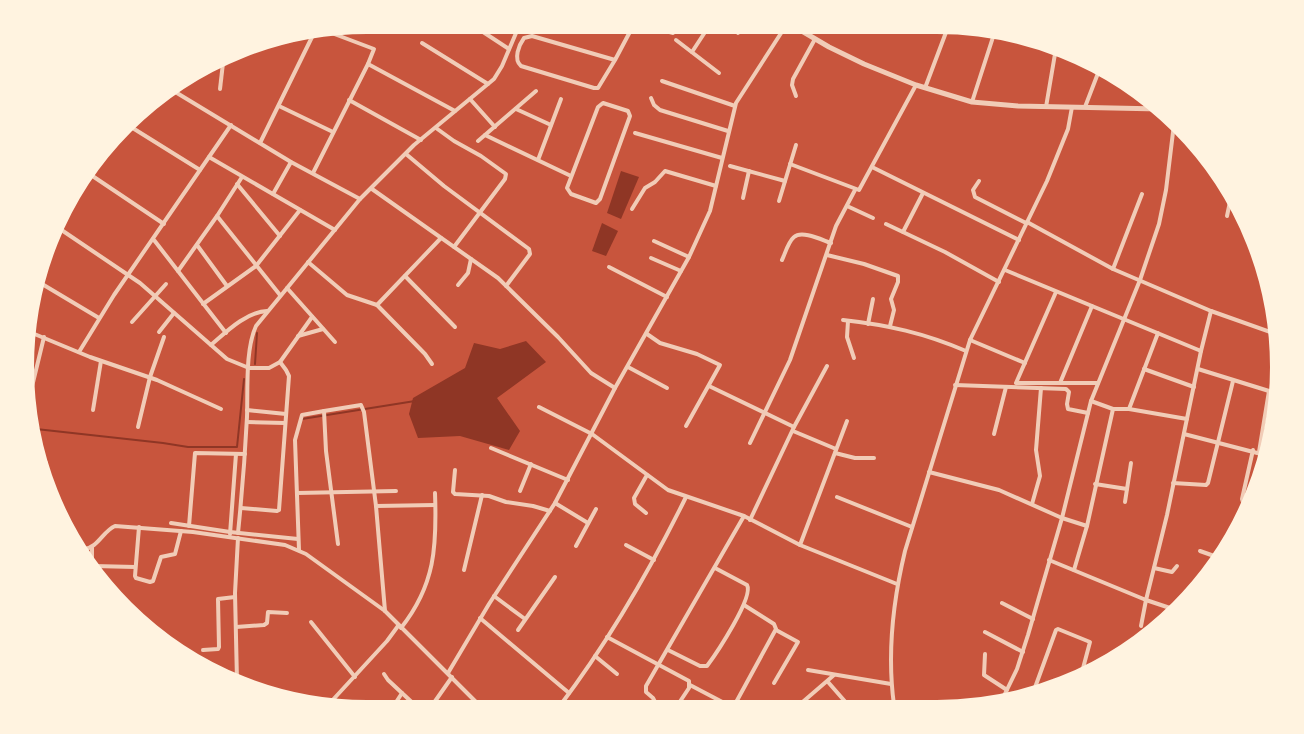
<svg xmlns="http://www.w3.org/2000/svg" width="1304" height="734" viewBox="0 0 1304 734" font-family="Barlow,sans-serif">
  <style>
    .water { fill: #8f3625 }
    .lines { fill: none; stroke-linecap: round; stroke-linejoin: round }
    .stream { stroke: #8f3625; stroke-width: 2 }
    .minor { stroke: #f1ccb7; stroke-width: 4 }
    .tertiary { stroke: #f1ccb7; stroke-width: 5 }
    .rim { fill: none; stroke: #fff3e0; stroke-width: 2 }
  </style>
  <rect width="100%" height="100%" fill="#c8553d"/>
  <g class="water">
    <path d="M621,171l18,6 -18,42 -14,-6z"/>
    <path d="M602,223l16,8 -12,25 -14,-5z"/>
    <path d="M526,341l20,21 -49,36 23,33 -11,19 -49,-14 -42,2 -9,-24 4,-16 52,-30 9,-25 26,6z"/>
  </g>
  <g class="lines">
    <g class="stream">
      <path d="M255,364l2,-31"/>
      <path d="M302,419l113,-18"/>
      <path d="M36,429l127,14 25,4h49l7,-68"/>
    </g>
    <g class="minor">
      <path d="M474,26l35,23"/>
      <path d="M649,26l24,7 4,-7"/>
      <path d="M377,31l1,-5"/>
      <path d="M738,33l6,-7"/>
      <path d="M676,40l43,33"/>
      <path d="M422,43l66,41"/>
      <path d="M692,52l17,-26"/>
      <path d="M615,60l-83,-24 -8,2c-5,7 -11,21 -3,28l73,22h4l17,-28 18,-34"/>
      <path d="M368,64l87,47"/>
      <path d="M662,81l73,25"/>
      <path d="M925,88l23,-61"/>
      <path d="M220,89l3,-26"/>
      <path d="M172,90l119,72 69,37"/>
      <path d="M796,96l-4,-11 1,-6 22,-40"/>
      <path d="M651,98l3,7 6,5 68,21"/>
      <path d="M470,99l25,28"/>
      <path d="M349,100l72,40"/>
      <path d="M972,102l22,-68"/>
      <path d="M603,103l25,8 2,5 -30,83 -4,4 -25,-9 -4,-6 31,-81z"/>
      <path d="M279,106l54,26"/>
      <path d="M1046,107l10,-59"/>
      <path d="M1085,107l15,-39"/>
      <path d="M516,109l35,16"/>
      <path d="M131,127l69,43"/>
      <path d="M436,128l18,13 27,15 25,18 -1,5 -51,68"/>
      <path d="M635,133l87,25"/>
      <path d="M485,135l86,41"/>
      <path d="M478,141l58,-50"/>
      <path d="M260,143l53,-108"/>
      <path d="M406,154l38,32 85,63 1,5 -24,32"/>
      <path d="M209,157l126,73"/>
      <path d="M538,160l23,-61"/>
      <path d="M790,164l69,26 57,-105"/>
      <path d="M730,166l55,15"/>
      <path d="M872,167l147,73"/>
      <path d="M88,173l76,51"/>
      <path d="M313,173l55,-109 6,-15 -45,-17"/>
      <path d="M979,181l-6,9 2,7 51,26"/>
      <path d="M237,184l43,52"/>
      <path d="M372,189l126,89 60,59 33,36 24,15"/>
      <path d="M273,194l18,-32"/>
      <path d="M743,198l6,-27"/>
      <path d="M779,201l17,-56"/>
      <path d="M847,206l26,12"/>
      <path d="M632,209l13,-21 10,-6 10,-11 51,15"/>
      <path d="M217,216l63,79"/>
      <path d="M1227,216l4,-19"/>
      <path d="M1027,222l86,47 98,42 65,23"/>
      <path d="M886,224l59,28 54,30"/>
      <path d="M60,229l80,54 87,76 22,9h20l11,-6 32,-45"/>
      <path d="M903,232l20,-39"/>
      <path d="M154,240l72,93"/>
      <path d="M654,241l35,16"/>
      <path d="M197,245l30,41"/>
      <path d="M827,255l37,9 34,12v6l-7,17 3,11 -4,16"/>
      <path d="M651,258l30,13"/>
      <path d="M782,260c3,-6 6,-18 12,-23 8,-7 28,3 37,6"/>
      <path d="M308,262l39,33 30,10 48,49 7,10"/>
      <path d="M609,267l58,30"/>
      <path d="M1113,269l29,-75"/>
      <path d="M1005,270l196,81 10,-40"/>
      <path d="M178,271l39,-55 25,-39"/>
      <path d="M405,276l50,51"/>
      <path d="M37,281l62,37"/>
      <path d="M458,285l10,-12 3,-14"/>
      <path d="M287,288l48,54"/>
      <path d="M1056,292l-40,91h82"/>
      <path d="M203,304l53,-38 44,-56"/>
      <path d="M377,305l64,-67"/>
      <path d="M843,320c45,5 81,13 123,31"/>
      <path d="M848,321l-1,16 7,21"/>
      <path d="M132,322l34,-38"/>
      <path d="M868,324l5,-25"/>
      <path d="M159,332l15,-19"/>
      <path d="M32,333l58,24 67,23 64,29"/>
      <path d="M647,334l13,9 37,11 23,11 -34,61"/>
      <path d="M298,336l25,-7"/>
      <path d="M970,340l55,23"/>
      <path d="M211,345c15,-13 35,-33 56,-34"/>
      <path d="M79,352l35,-57 117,-170"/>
      <path d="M628,367l39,21"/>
      <path d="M1144,369l50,18"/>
      <path d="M1198,369l71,22 7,6"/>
      <path d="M1060,383l32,-77"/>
      <path d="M955,385l111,4 3,3 -2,12 1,5 20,4"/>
      <path d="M709,386l85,41"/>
      <path d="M29,399l15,-62"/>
      <path d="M1091,401l22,8"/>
      <path d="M539,407l53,27 76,56 76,26 56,29 97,39"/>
      <path d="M1129,409l29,-76"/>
      <path d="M93,410l8,-49"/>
      <path d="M247,410l39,4"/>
      <path d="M247,422l38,1"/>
      <path d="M138,427l12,-50 14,-40"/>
      <path d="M793,431l43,18"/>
      <path d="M994,434l12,-47"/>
      <path d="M1184,434l81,21"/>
      <path d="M750,443l40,-83 46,-134 19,-36"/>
      <path d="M491,448l77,32"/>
      <path d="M1259,452l10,-61"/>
      <path d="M835,453l20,5h19"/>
      <path d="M45,467l1,-4"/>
      <path d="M455,470l-2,22 2,2 34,2 17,6 27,4 17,5"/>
      <path d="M929,472l70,18 63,28 25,8"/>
      <path d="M1173,483l33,2 2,-2 25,-102"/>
      <path d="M1095,484l32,5"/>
      <path d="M520,491l11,-27"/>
      <path d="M297,493l99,-2"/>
      <path d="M837,497l75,30"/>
      <path d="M1125,502l6,-39"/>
      <path d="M555,503l33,20"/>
      <path d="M1032,504l8,-28 -4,-26 5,-62"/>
      <path d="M1247,504l-4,-2 -1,-3 11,-49"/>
      <path d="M376,506l59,-1"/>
      <path d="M241,508l36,3 2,-1 10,-134 -3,-6 -6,-8"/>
      <path d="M646,513l-11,-9 -1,-6 13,-23"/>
      <path d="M750,520l44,-93 33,-61"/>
      <path d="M171,523l59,9 68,7"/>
      <path d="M189,526l6,-73 50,1"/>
      <path d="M139,527l-4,49 1,2 14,4 3,-1 8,-24 14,-3 6,-23"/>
      <path d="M238,533c4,-39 7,-77 9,-116 1,-27 -2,-67 9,-91l104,-127 54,-54 80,-66 8,-13 17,-40"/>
      <path d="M230,534l6,-80"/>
      <path d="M338,544l-12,-93 -2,-40 37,-6 3,7 12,94 9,105"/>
      <path d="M626,545l28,15"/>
      <path d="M800,545l47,-124"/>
      <path d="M576,546l20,-37"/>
      <path d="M84,549c14,-1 19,-18 31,-23l78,6 92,13 21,9 79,57 96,96"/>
      <path d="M299,550l-4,-110 7,-25 22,-4"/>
      <path d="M1200,551l17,6"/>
      <path d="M1049,560l97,40 21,-85 34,-164"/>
      <path d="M92,561v-14"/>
      <path d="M94,566l41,1"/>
      <path d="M1154,568l18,4 5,-6"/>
      <path d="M464,570l18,-75"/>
      <path d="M1074,570l13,-44 26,-117h16l58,10"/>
      <path d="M494,596l31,23"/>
      <path d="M1002,603l31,16"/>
      <path d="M480,618l89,75"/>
      <path d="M311,622l44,55"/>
      <path d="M1141,626l5,-26 30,10"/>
      <path d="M236,627l28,-2 3,-2 1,-11 19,1"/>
      <path d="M401,628c34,-43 36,-81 34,-135"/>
      <path d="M518,630l37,-53"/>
      <path d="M985,632l38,20"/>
      <path d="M607,637l82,44v7l-12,18"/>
      <path d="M203,650l15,-1 1,-2 -1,-48 17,-2"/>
      <path d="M668,650l32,16h7c9,-12 47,-69 40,-81l-32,-17"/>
      <path d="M985,654l-1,21 23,15"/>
      <path d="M595,656l22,18"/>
      <path d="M808,670l83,14"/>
      <path d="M448,673l41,-69 66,-101 60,-115 74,-131 21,-46 26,-108 49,-76"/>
      <path d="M384,674l4,6 29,27"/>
      <path d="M237,681l-2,-88 3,-55"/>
      <path d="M828,682l21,24"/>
      <path d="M774,683l24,-41 -22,-12"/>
      <path d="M690,685l40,21"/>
      <path d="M1033,693l23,-63 2,-1 32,13 -8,30"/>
      <path d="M1002,700l15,-31 11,-34 34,-117 29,-117 49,-121 19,-56 7,-34 8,-66"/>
      <path d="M329,704l58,-63 11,-15"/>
      <path d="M894,705c-7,-51 -1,-104 11,-154l65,-211 77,-159 21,-52 4,-22"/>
      <path d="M657,706l-4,-8 -7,-6v-6l98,-170"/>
      <path d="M734,706l42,-77 -2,-5 -30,-19"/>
      <path d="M798,706l36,-31"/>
      <path d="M393,707l9,-14"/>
      <path d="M431,707l21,-30"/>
      <path d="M559,707c50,-66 91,-137 127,-210"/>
    </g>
    <path class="tertiary" d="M795,27l34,20 35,17 52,21 56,17 46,4 142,3"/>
  </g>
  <path d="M0 0H1304V734H0ZM367 33H937A334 334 0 0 1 1271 367V367A334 334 0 0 1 937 701H367A334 334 0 0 1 33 367V367A334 334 0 0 1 367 33Z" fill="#fff3e0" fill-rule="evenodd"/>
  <path class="rim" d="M367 33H937A334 334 0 0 1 1271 367V367A334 334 0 0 1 937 701H367A334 334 0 0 1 33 367V367A334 334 0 0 1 367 33Z"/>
</svg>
